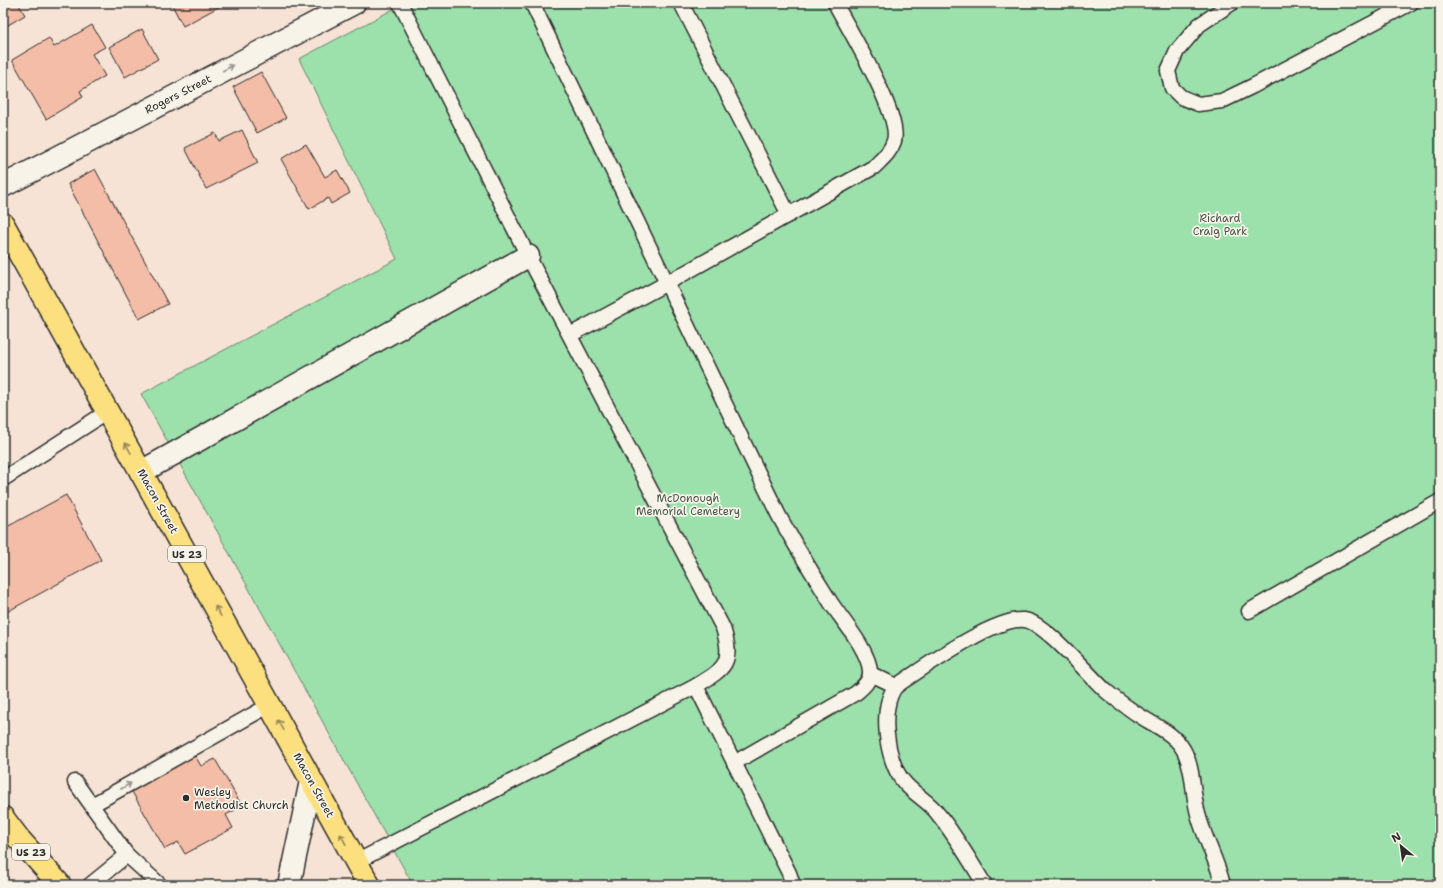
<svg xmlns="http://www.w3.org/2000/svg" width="1443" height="888" viewBox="0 0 1443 888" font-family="'Shantell Sans',sans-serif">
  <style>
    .green { fill: #9ce0ab; stroke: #64866b }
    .building { fill: #f4bda8; stroke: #2b2b2b }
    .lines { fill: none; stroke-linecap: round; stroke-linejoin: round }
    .lane-casing { stroke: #2b2b2b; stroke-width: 17 }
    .street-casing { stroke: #2b2b2b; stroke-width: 25 }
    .primary-casing { stroke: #2b2b2b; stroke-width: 25 }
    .lane { stroke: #f7f3e8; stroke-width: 14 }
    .street { stroke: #f7f3e8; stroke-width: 22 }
    .primary { stroke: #fce080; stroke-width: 22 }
    .oneway { stroke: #918f8a }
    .oneway2 { stroke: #948656 }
    .poi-dot { fill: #2b2b2b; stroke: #f7f3e8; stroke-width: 1.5 }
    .labels { text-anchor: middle; stroke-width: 3.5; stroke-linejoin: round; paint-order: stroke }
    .shield { fill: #f7f3e8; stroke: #686764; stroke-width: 1 }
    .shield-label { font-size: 10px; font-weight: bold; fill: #2b2b2b }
    .street-label { font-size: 11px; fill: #2b2b2b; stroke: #f7f3e8 }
    .park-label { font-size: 11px; fill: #47584b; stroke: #f7f3e8 }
    .poi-label { font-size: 11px; fill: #2b2b2b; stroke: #f7f3e8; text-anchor: start }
  </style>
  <rect width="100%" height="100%" fill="#f6e3d5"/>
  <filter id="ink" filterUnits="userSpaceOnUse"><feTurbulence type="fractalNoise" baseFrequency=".025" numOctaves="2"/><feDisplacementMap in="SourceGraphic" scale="8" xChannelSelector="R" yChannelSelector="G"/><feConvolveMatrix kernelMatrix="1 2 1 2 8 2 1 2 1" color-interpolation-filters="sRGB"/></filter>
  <g filter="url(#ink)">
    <path class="green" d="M405,3h1035v882h-1027l-272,-491 256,-135 -98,-200z"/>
    <g class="building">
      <path d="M3,3h15l7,12 -22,13z"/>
      <path d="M171,3h55l-43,23z"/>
      <path d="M92,25l13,22 -13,7 13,22 -25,15 3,6 -37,22 -34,-59 37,-22 5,9z"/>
      <path d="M142,29l16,30 -33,18 -16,-30z"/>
      <path d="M261,72l25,46 -29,15 -24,-46z"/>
      <path d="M242,130l16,33 -52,26 -21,-41 30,-15 4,8z"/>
      <path d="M306,144l19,33 12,-7 13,23 -19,11 -3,-6 -19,11 -28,-50z"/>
      <path d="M95,169l73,135 -29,15 -71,-135z"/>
      <path d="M66,495l35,65 -98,54v-85z"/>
      <path d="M194,754l7,12 14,-7 27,47 -16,9 7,13 -48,26 -7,-12 -13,7 -34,-59z"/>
    </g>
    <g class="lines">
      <defs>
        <g id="lane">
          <path d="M532,3l246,511c16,30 35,60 53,89 12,18 38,48 39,68 1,10 -8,17 -14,22l-122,70"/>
          <path d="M681,3l108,212"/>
          <path d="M1232,3l-33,22 -22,26 -9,20 4,17 9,9 17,7 24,-3 31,-15 158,-83"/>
          <path d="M570,335l97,-52 207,-116c9,-9 16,-14 20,-26 8,-25 -46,-113 -59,-138"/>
          <path d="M3,479l104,-67"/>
          <path d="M1249,611l191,-110"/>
          <path d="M871,674l25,12"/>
          <path d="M696,686l93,187 4,12"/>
          <path d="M75,782l52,73 -37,30"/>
          <path d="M92,805l178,-100"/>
          <path d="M127,855l33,30"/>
          <path d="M356,862l340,-176c29,-18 38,-23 27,-58l-195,-372 -128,-253"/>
          <path d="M985,885c-15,-24 -29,-49 -47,-71 -9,-13 -25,-20 -35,-33 -17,-21 -24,-74 -7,-95 27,-18 98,-69 128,-66 20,1 65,56 82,71 9,8 21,16 31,23 16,11 36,18 46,35 11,19 9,44 15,65 6,24 19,46 25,71"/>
        </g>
        <g id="street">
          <path d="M3,186l351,-183"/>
          <path d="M141,472l387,-216"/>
          <path d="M289,885l22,-104"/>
        </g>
        <g id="primary">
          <path d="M3,224l138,248 228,413"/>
          <path d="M3,818l16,21 41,46"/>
        </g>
      </defs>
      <use href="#lane" class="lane-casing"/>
      <use href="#street" class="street-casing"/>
      <use href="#primary" class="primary-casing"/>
      <use href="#lane" class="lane"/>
      <use href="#street" class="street"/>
      <use href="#primary" class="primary"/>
    </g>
    <defs><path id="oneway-shaft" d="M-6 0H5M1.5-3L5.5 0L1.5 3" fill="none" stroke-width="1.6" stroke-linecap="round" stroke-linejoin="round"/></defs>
    <g class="oneway">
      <use href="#oneway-shaft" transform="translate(228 68) rotate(-27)"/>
      <use href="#oneway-shaft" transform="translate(126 786) rotate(-30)"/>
    </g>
    <g class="oneway2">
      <use href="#oneway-shaft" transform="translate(128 448) rotate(-120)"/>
      <use href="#oneway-shaft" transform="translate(218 611) rotate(-119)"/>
      <use href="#oneway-shaft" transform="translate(281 725) rotate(-119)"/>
      <use href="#oneway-shaft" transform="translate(343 839) rotate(-119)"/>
    </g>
  </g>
  <circle class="poi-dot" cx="186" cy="798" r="4"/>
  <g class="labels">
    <g class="shield">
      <rect x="168" y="546" width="38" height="16" rx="3"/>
      <rect x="12" y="844" width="38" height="16" rx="3"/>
    </g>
    <g class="shield-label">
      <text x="187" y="558">US 23</text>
      <text x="31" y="856">US 23</text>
    </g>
    <g class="street-label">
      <text transform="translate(178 94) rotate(-27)" y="4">Rogers Street</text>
      <text transform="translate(158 501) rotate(61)" y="4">Macon Street</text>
      <text transform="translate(314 785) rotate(61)" y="4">Macon Street</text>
    </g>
    <g class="park-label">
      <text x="1220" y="222">Richard<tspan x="1220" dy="13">Craig Park</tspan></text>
      <text x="688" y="502">McDonough<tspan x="688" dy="13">Memorial Cemetery</tspan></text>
    </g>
    <g class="poi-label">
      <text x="194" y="796">Wesley<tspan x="194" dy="13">Methodist Church</tspan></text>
    </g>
  </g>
  <rect width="1443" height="888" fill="none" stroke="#f7f3e8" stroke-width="16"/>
  <rect x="8" y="8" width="1427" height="872" fill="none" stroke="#2b2b2b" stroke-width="1.5" filter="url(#ink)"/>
  <g transform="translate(1401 846) rotate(331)" stroke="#f7f3e8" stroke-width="3" paint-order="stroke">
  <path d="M0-3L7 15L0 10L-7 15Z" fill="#2b2b2b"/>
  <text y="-6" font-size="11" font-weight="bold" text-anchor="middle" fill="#2b2b2b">N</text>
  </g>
</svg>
